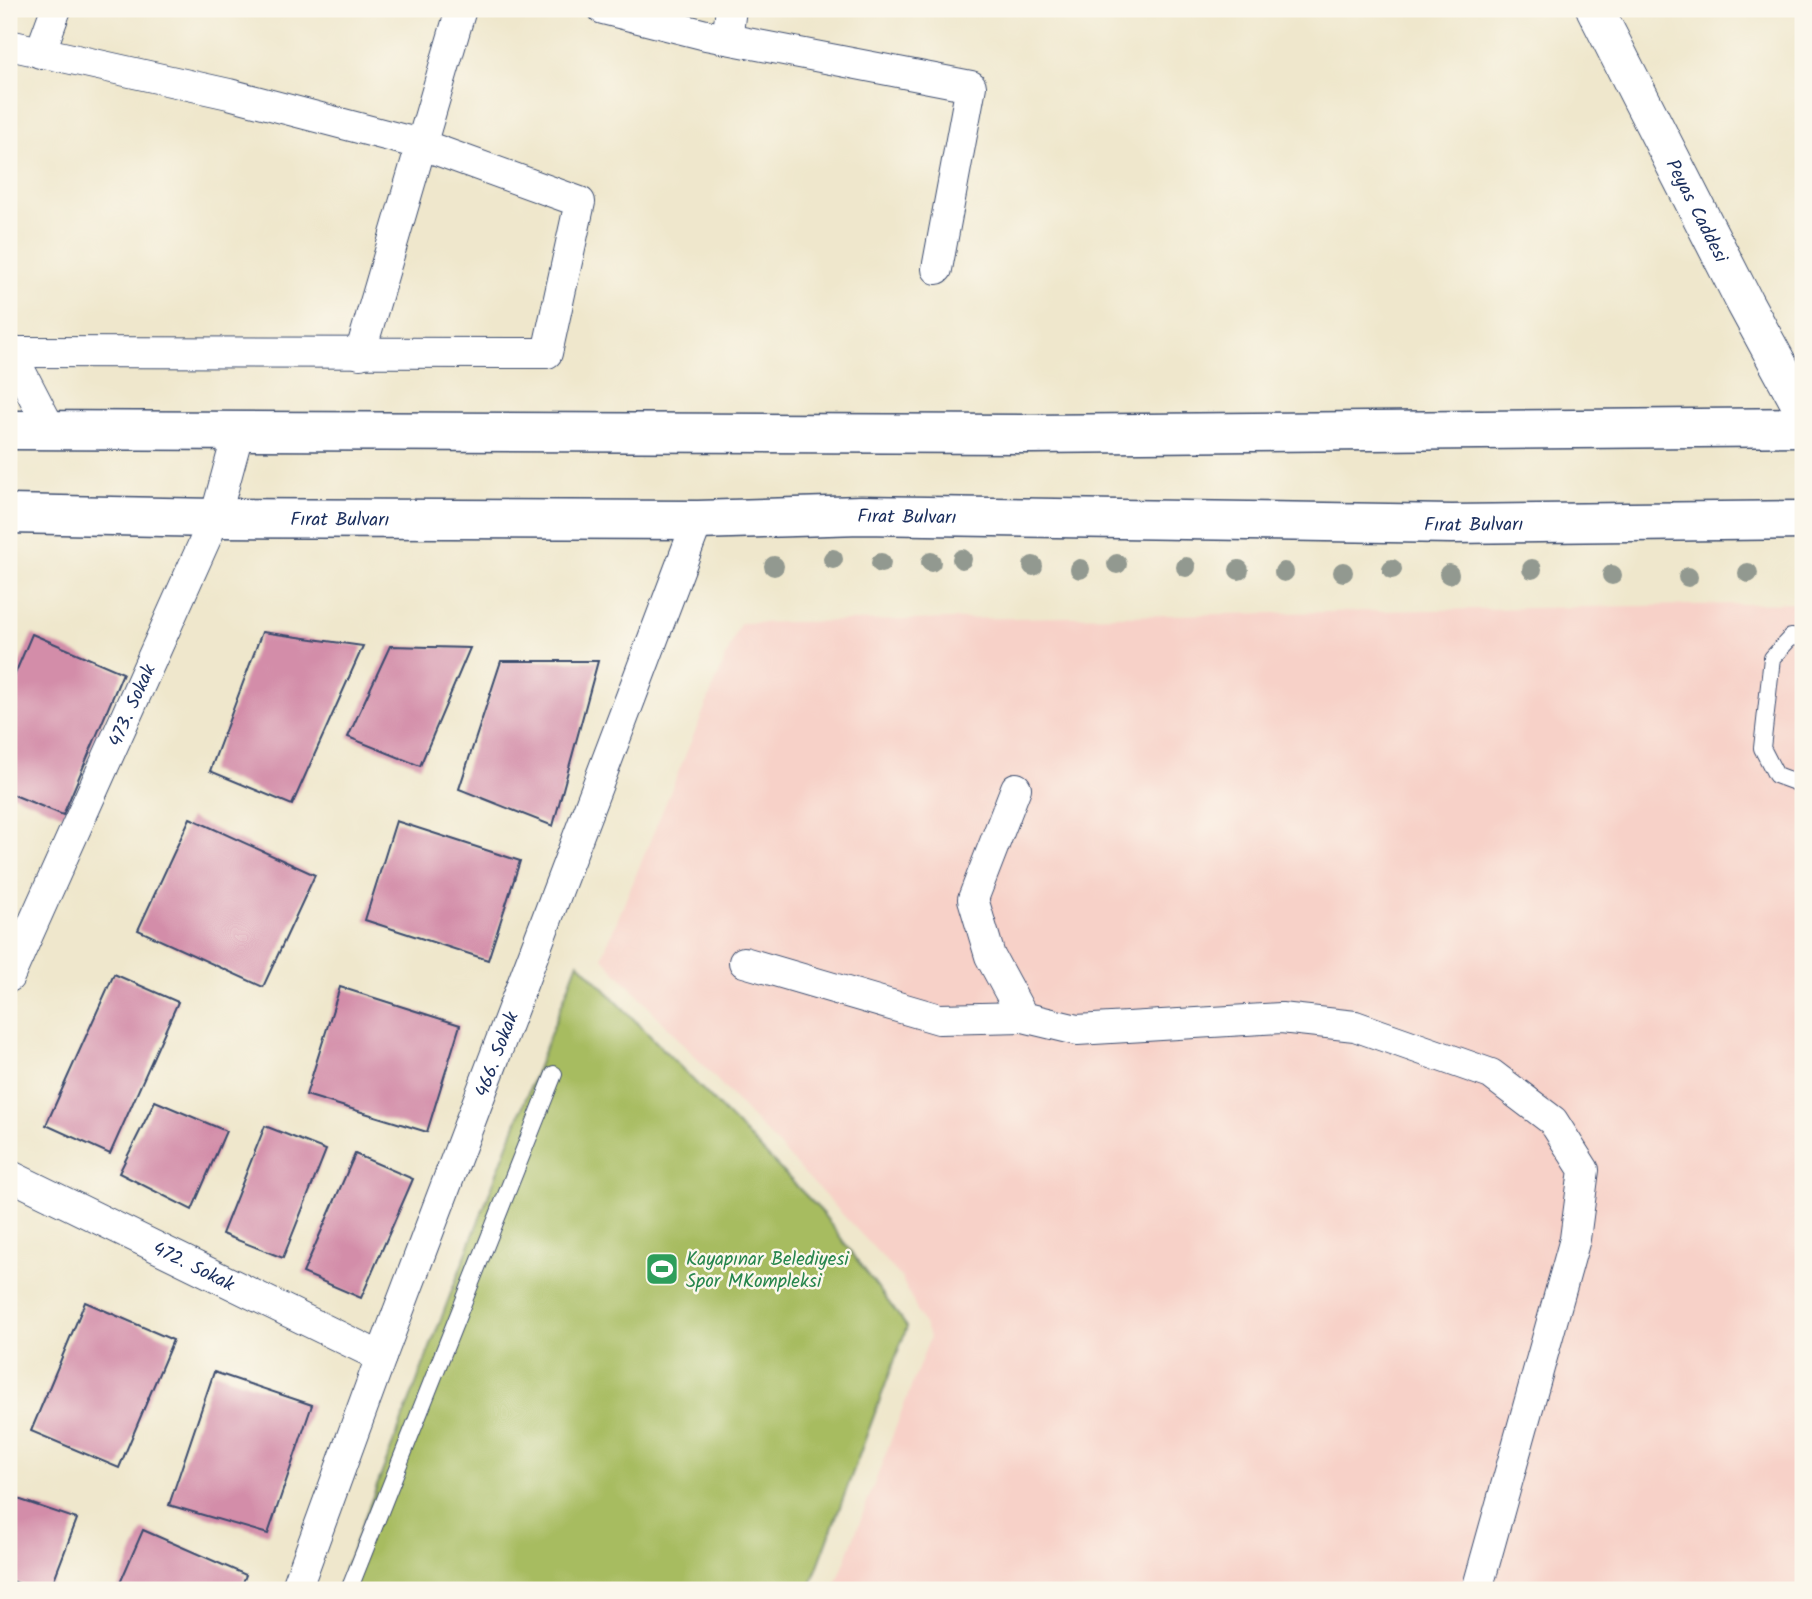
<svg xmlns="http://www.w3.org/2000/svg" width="1812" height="1599" viewBox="0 0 1812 1599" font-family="Kalam,sans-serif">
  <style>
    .built { fill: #f7d1c8 }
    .green { fill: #a7bc61; stroke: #617660; stroke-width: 2 }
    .building { fill: #d38da9 }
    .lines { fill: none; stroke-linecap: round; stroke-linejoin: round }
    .service-casing { stroke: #3b4b6e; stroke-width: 18 }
    .minor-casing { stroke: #3b4b6e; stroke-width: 32 }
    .tertiary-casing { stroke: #3b4b6e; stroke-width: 39 }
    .primary-casing { stroke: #3b4b6e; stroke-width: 41 }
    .service { stroke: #fff; stroke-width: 16 }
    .minor { stroke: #fff; stroke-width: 30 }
    .tertiary { stroke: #fff; stroke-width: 37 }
    .primary { stroke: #fff; stroke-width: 38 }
    .tree { fill: #929990 }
    .labels { text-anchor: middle; stroke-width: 5; stroke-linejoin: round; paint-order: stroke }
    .street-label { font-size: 19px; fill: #1b2f5e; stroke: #fbf7ec }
    .leisure-label { font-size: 19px; fill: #27864d; stroke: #fbf7ec; text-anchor: start }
  </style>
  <rect width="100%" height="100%" fill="#fbf7ec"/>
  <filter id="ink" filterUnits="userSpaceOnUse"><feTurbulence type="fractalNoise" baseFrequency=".0143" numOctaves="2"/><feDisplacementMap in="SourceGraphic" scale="14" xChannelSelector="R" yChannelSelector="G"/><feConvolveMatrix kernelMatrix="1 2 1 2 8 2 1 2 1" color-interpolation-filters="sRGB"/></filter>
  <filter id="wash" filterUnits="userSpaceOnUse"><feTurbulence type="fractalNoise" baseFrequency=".00686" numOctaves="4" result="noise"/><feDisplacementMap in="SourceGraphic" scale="28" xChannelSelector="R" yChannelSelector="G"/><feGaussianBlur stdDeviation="1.57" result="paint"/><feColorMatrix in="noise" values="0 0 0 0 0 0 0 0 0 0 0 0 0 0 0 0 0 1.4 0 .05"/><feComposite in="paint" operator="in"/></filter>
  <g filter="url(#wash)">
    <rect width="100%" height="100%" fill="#efe7cc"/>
    <path class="built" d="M1803,603v987h-969l96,-253 -29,-60 -299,-320 138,-334z"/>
    <path class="green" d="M578,962l242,248 87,117 -98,263h-472z"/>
    <g id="blocks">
      <g class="building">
        <path d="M262,632l101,14 -71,159 -82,-34z"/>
        <path d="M32,634l91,39 -60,142 -54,-22v-105z"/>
        <path d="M390,646l80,2 -50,118 -72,-29z"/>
        <path d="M501,661h97l-45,165 -94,-37z"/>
        <path d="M190,818l125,57 -52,112 -125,-57z"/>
        <path d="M396,821l124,40 -32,99 -123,-40z"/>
        <path d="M114,974l64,28 -68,152 -64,-29z"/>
        <path d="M340,987l120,38 -33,107 -121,-37z"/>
        <path d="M155,1101l71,30 -34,79 -73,-37z"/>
        <path d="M265,1126l61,24 -43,108 -61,-24z"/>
        <path d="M355,1154l58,25 -52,119 -58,-25z"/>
        <path d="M85,1302l88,38 -54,128 -88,-37z"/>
        <path d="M214,1372l98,33 -44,129 -99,-29z"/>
        <path d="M9,1496l68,23 -27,71h-14l-27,-10z"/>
        <path d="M143,1530l103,45 -6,15h-123z"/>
      </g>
    </g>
  </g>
  <g filter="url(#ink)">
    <use href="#blocks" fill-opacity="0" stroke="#3b4b6e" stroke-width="2"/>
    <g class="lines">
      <defs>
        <g id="service">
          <path d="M1803,638l-12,-1 -19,21 -10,90 14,27 27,10"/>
          <path d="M349,1590l205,-516"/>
        </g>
        <g id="minor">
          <path d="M603,9l103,26 265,51 -34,183"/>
          <path d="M727,39l4,-30"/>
          <path d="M9,45l220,49 191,50 160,58 -33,151 -536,-1"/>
          <path d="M40,53l16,-44"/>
          <path d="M9,349l42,81"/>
          <path d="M360,354l101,-345"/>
          <path d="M1016,788l-43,111 17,57 33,61 54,13 204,-12 74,8 136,48 62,47 31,49 -9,69 -98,351"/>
          <path d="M744,962l195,57 84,-2"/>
          <path id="s1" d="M9,977l206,-459 24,-88"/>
          <path id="s2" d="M9,1175l372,182"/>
          <path id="s3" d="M296,1590l85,-233 317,-837"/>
        </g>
        <g id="tertiary">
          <path id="s4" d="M1595,9l150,294 58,107"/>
        </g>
        <g id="primary">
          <path d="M9,430l1022,4 772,-7"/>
          <path id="s5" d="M9,514l206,4 483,2 163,-5 591,9 351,-4"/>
        </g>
      </defs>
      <use href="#service" class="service-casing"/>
      <use href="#minor" class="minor-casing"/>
      <use href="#tertiary" class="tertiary-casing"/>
      <use href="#primary" class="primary-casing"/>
      <use href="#service" class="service"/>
      <use href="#minor" class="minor"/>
      <use href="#tertiary" class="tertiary"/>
      <use href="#primary" class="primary"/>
    </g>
    <g class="tree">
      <circle cx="833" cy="559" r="10"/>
      <circle cx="962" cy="559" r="10"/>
      <circle cx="931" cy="562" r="10"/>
      <circle cx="881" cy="563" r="10"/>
      <circle cx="1117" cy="564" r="10"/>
      <circle cx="774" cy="566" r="10"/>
      <circle cx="1033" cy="566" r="10"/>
      <circle cx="1186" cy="567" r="10"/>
      <circle cx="1080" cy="569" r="10"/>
      <circle cx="1392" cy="569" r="10"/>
      <circle cx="1532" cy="569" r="10"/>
      <circle cx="1239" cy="570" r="10"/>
      <circle cx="1284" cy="572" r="10"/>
      <circle cx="1343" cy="572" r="10"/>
      <circle cx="1748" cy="573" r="10"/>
      <circle cx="1449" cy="574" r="10"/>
      <circle cx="1612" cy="575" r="10"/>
      <circle cx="1688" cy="577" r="10"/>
    </g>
  </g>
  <defs>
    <symbol id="stadium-square" viewBox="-11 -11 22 22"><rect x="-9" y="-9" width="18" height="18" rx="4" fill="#2e9e5b" stroke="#fbf7ec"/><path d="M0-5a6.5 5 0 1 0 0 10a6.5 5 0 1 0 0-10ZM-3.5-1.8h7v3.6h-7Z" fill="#fff"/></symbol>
  </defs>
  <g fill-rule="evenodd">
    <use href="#stadium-square" x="643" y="1250" width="38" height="38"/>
  </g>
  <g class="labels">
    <g class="street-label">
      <text dy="7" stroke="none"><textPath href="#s4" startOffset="226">Peyas Caddesi</textPath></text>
      <text dy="7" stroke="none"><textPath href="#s5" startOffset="898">Fırat Bulvarı</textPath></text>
      <text dy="7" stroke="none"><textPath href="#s5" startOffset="331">Fırat Bulvarı</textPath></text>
      <text dy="7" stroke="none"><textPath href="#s5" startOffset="1465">Fırat Bulvarı</textPath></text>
      <text dy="7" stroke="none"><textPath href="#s1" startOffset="298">473. Sokak</textPath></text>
      <text dy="7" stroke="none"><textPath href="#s3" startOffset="572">466. Sokak</textPath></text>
      <text dy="7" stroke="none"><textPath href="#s2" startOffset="206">472. Sokak</textPath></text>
    </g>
    <g class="leisure-label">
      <text x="686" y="1265">Kayapınar Belediyesi<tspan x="686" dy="22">Spor MKompleksi</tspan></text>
    </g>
  </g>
  <rect width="1812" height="1599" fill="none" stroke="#fbf7ec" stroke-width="35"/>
</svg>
